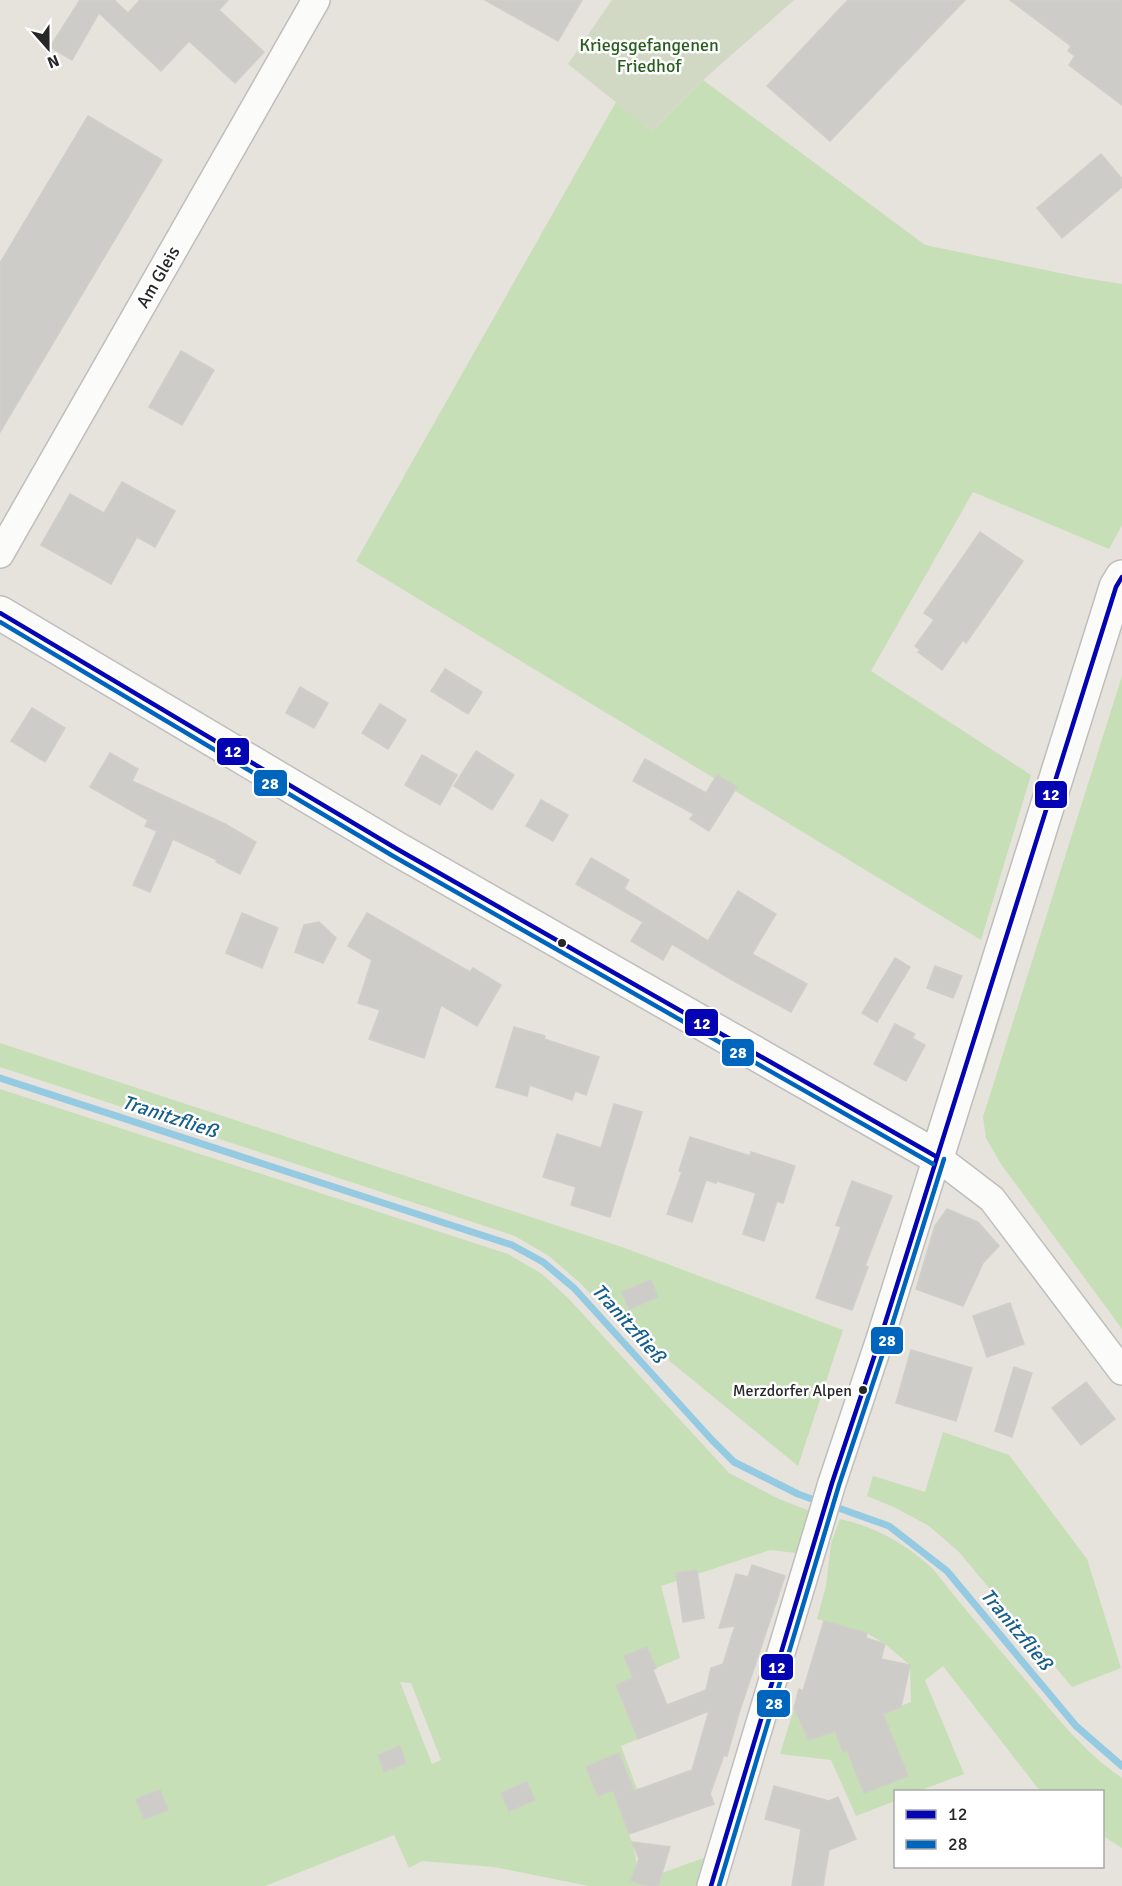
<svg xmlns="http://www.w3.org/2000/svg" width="1122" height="1886" viewBox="0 0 1122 1886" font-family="Signika,sans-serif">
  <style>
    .green { fill: #c6dfb7; fill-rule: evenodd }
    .cemetery { fill: #d1d9c5 }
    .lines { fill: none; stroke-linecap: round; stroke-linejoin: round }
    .stream { stroke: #95cbe2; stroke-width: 7 }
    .building { fill: #ceccc8; stroke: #d0cec9; stroke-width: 1.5 }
    .minor-casing { stroke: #bfbebe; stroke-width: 30 }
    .tertiary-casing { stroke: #bfbebe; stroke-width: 36 }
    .minor { stroke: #fbfbfa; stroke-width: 27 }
    .tertiary { stroke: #fbfbfa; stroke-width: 33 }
    .bus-1-casing { stroke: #fff; stroke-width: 9 }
    .bus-2-casing { stroke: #fff; stroke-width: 9 }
    .bus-1 { stroke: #0404b4; stroke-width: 4.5 }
    .bus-2 { stroke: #0065bd; stroke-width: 4.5 }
    .bus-dot { fill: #272727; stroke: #fff; stroke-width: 2 }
    .labels { text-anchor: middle; stroke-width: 5; stroke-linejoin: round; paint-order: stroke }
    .bus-label { font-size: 16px; fill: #272727; stroke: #fff; text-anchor: end }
    .park-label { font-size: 18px; fill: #285e1d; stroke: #fff }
    .street-label { font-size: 18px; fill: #272727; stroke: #fff }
    .water-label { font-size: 20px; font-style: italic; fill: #165e8d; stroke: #fff }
    .line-badge { stroke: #fff; stroke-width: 2 }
    .badge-label { font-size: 16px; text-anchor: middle; font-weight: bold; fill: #fff }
  </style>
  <rect width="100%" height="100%" fill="#e6e2dc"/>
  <g class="green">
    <path d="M703,80l222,165 159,33 38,6v241l-13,24 -136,-57 -102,179 160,104 -50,165 -625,-379 260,-459 36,29z"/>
    <path d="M1122,676v653l-121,-165 -15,-26 -3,-21z"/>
    <path d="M1079,752l3,1 -99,320 -6,5z"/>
    <path d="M0,1043l622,204 221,83 -45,136 -192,-157 -27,-27 -30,-26 -34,-20 -515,-169z"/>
    <path d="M0,1089l508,165 34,20 26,24 161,175 50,26 31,12 -13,42 -27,-3 -109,36 19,72 -24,10 -9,-21 -23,9 9,22 -16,7 21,54 -17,7 23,62 -22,8 11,29 4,19 -6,17 17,5h-59l-95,-19 -72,-6 -13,7 -15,-33 -129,51h-265zM400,1682l11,1 30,77 -9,4z"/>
    <path d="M943,1432l66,23 78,104 34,109 -49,19 -113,-135 -30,-26 -33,-18 -29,-12 6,-20 52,16z"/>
    <path d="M840,1519c36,8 66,25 93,50 29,37 59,72 89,107 31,36 60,75 100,102v70l-19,-12 -1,-44 -62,-1 -97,-125 -18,14 39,94 -45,17 -23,1 -1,9 -39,15 -25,-56 -51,-6 14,-45 15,30 26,-8 8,20 22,-31 46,-18 -1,-37 -25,-21 -18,-11 -50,-14 9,-33 5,-42z"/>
    <path d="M706,1857l-8,29h-40l4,-13z"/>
  </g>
  <path class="cemetery" d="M612,0h182l-91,80 -51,51 -84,-67z"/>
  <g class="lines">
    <g class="stream">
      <path d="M0,1078l512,167 31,17 31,26 138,152 22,22 64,32 22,8"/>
      <path d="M830,1505l59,21 58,45 129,155 46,40"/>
    </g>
  </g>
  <g class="building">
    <path d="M80,0h34l14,13 12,-13h88l-9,10 45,42 -29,31 -46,-42 -28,30 -62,-58 -27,47 -22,-13z"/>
    <path d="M485,0h97l-24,41z"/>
    <path d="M848,0h117l-135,141 -63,-55z"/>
    <path d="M1010,0h112v105l-53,-40 6,-9 -7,-5 3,-5z"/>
    <path d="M88,116l74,44 -162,272v-169z"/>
    <path d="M1101,154l21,25v8l-60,51 -25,-30z"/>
    <path d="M181,351l33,19 -32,55 -33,-18z"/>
    <path d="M122,482l53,29 -20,36 -18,-10 -26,47 -70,-39 29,-51 34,19z"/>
    <path d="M980,532l43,29 -57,82 -3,-3 -21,30 -24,-18 2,-2 -5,-4 19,-26 -10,-7z"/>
    <path d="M445,669l37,23 -14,22 -37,-23z"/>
    <path d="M300,687l28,16 -14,25 -28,-15z"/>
    <path d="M380,704l26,16 -18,29 -26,-16z"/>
    <path d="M32,708l33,20 -20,34 -34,-21z"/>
    <path d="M476,751l38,24 -22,35 -38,-24z"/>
    <path d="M110,753l28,16 -6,12 93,43 31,18 -16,32 -24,-12 1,-2 -44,-21 -23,53 -17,-7 24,-54 -12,-5 3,-6 -58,-33z"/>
    <path d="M422,755l35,20 -17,30 -35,-20z"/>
    <path d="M645,759l61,34 11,-18 20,12 -28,44 -19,-12 4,-5 -61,-33z"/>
    <path d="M541,800l27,15 -15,26 -27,-15z"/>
    <path d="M591,858l38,22 -5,9 84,52 30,-50 38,23 -24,40 55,30 -16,28 -59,-32 -60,-36 -9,16 -32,-19 12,-19 -67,-38z"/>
    <path d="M242,913l36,15 -16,40 -36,-15z"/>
    <path d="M367,913l103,59 3,-4 28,17 -24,41 -36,-21 -17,53 -55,-19 11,-29 -22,-7 14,-43 -24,-14z"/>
    <path d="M319,922l17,16 -13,25 -28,-11 9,-27z"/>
    <path d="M895,958l15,9 -33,55 -15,-9z"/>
    <path d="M935,966l27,10 -9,22 -26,-10z"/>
    <path d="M895,1024l20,10 -3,4 13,7 -19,36 -32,-17z"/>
    <path d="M514,1027l31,9 -1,3 55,18 -13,38 -11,-4 -3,9 -42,-15 -3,11 -31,-9z"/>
    <path d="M614,1104l28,8 -32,105 -39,-12 5,-18 -33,-10 14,-43 44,14z"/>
    <path d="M690,1137l60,19 1,-4 44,14 -12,37 -6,-2 -13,40 -21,-7 13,-41 -39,-12 -1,2 -10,-3 -14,42 -25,-8 15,-42 -3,-1z"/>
    <path d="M852,1181l40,15 -27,70 3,1 -16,43 -36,-12 25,-71 -5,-2z"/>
    <path d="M947,1209l31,13 21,24 -16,17 -20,43 -47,-17 19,-63z"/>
    <path d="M651,1280l7,17 -29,12 -7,-17z"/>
    <path d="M1010,1303l14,41 -37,13 -14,-41z"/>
    <path d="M911,1350l61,18 -16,53 -60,-18z"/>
    <path d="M1014,1367l18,6 -20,64 -17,-6z"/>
    <path d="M1086,1382l29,37 -34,26 -29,-37z"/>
    <path d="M752,1565l33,11 -45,134 -13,46 -3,-1 -14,39 4,10 -85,30 -16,-44 -15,6 -12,-29 33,-14 15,38 58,-21 17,-59 -71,28 -22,-54 17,-7 -9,-22 23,-9 9,21 -3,2 14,35 39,-15 5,-22 12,-4 12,-38 -16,2 17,-54 12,3z"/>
    <path d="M697,1570l7,48 -21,4 -7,-49z"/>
    <path d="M824,1621l43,12 -1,5 19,6 -4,15 29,6 -9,42 -18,7 25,62 -44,17 -17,-43 -4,2 -8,-21 -26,9 -15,-32 5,-19 4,2z"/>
    <path d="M400,1746l6,17 -22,9 -6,-17z"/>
    <path d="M527,1782l8,18 -26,11 -8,-18z"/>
    <path d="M774,1786l55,15 9,-4 18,42 -27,11 -6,36h-31l9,-57 -36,-10z"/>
    <path d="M160,1790l8,20 -24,9 -8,-20z"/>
    <path d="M632,1842l38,5 -12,39h-10l-17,-5 8,-22z"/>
  </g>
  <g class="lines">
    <defs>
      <g id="minor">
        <path d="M0,554l316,-554"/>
        <path d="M711,1886l121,-403 49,-147 56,-179 55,42 130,172"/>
      </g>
      <path id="tertiary" d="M0,613l397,236 540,308 171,-544 8,-26 6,-10"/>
    </defs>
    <use href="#minor" class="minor-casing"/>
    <use href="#tertiary" class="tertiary-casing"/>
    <use href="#minor" class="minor"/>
    <use href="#tertiary" class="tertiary"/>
    <defs>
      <g id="bus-1">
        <path d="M0,613l397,236 540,308"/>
        <path d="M711,1886l121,-403 49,-147 235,-749 6,-10"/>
      </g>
      <g id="bus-2">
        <path d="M0,622l393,234 540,308"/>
        <path d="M719,1886l120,-401 49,-147 56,-179"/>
      </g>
    </defs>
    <use href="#bus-1" class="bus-1-casing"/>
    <use href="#bus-2" class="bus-2-casing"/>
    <use href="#bus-1" class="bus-1"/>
    <use href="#bus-2" class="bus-2"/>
  </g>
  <g class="bus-dot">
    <circle cx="562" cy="943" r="5"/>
    <circle cx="863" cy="1390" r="5"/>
  </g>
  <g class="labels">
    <g class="bus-label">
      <text x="852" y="1396">Merzdorfer Alpen</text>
    </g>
    <g class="park-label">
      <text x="649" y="51">Kriegsgefangenen<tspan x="649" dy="21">Friedhof</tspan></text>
    </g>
    <g class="street-label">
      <text transform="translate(158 277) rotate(-60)" y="6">Am Gleis</text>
    </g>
    <g class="water-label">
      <text transform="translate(170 1116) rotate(18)" y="7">Tranitzfließ</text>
      <text transform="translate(629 1323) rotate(48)" y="7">Tranitzfließ</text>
      <text transform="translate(1017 1629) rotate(50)" y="7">Tranitzfließ</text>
    </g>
  </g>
  <g class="line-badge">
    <rect x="216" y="737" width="34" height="29" rx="6" fill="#0404b4"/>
    <rect x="253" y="769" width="35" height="28" rx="6" fill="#0065bd"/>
    <rect x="1034" y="780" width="34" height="29" rx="6" fill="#0404b4"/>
    <rect x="684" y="1008" width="35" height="29" rx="6" fill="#0404b4"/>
    <rect x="721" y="1038" width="34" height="29" rx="6" fill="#0065bd"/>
    <rect x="870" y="1326" width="34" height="29" rx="6" fill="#0065bd"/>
    <rect x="760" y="1653" width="34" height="28" rx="6" fill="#0404b4"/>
    <rect x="756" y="1689" width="35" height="29" rx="6" fill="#0065bd"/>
  </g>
  <g class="badge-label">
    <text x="233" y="757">12</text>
    <text x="270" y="789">28</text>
    <text x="1051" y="800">12</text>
    <text x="702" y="1029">12</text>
    <text x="738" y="1058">28</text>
    <text x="887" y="1346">28</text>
    <text x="777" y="1673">12</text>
    <text x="774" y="1709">28</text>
  </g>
  <rect x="894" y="1790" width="210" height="78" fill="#ffffff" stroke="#a9a9a9" stroke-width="1.5"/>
  <rect x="906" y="1810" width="30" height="9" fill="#0404b4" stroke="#a9a9a9" stroke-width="1.5"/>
  <text x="948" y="1820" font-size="18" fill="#272727">12</text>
  <rect x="906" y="1840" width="30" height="9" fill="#0065bd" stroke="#a9a9a9" stroke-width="1.5"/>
  <text x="948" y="1850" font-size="18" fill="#272727">28</text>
  <g transform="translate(48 48) rotate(159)" stroke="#ffffff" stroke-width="4.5" paint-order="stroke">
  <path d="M0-4.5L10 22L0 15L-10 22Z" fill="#272727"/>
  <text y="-9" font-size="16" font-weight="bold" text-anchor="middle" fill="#272727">N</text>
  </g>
</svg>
